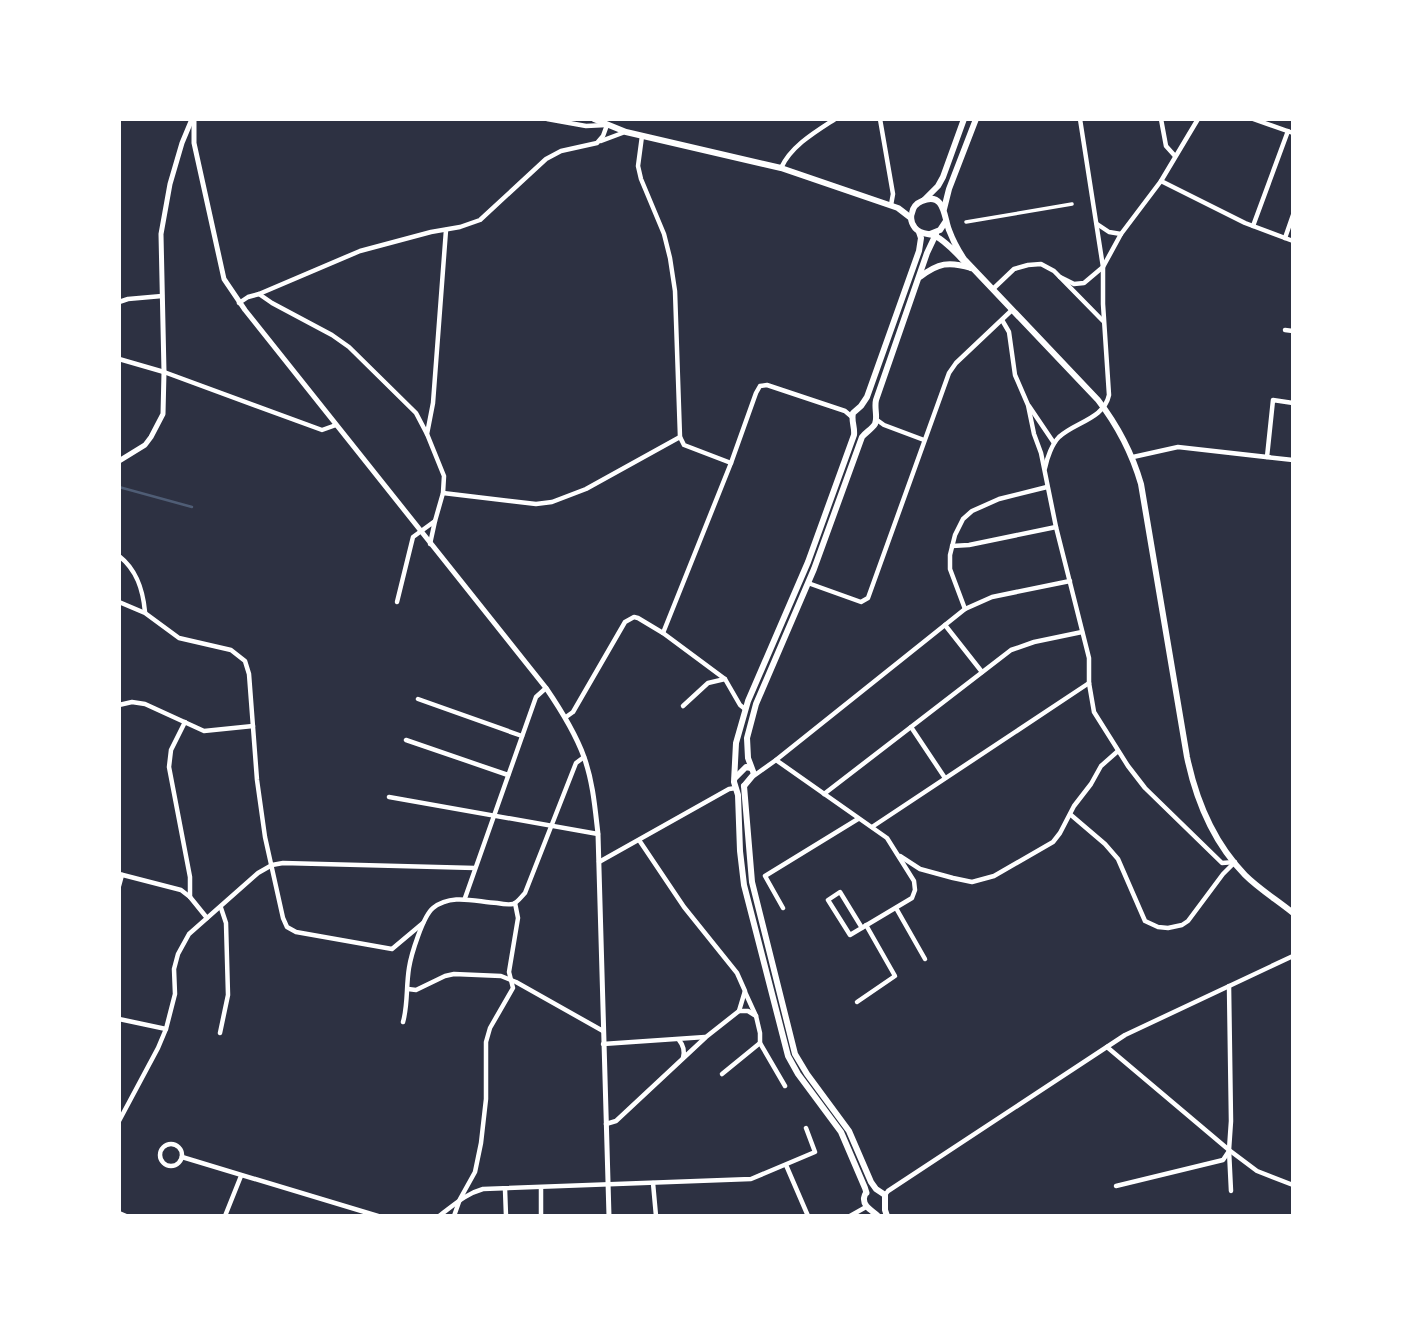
<svg xmlns="http://www.w3.org/2000/svg" width="1412" height="1335" viewBox="0 0 1412 1335" font-family="'Public Sans',sans-serif">
  <style>
    .lines { fill: none; stroke-linecap: round; stroke-linejoin: round }
    .stream { stroke: #4f5d75; stroke-width: 2.5 }
    .pedestrian { stroke: #fff; stroke-width: 3.5 }
    .minor { stroke: #fff; stroke-width: 4.5 }
    .tertiary { stroke: #fff; stroke-width: 5 }
    .secondary { stroke: #fff; stroke-width: 6 }
    .primary { stroke: #fff; stroke-width: 6 }
  </style>
  <rect width="100%" height="100%" fill="#2d3142"/>
  <g class="lines">
    <path class="stream" d="M119,487l73,20"/>
    <path class="pedestrian" d="M966,222l106,-18"/>
    <g class="minor">
      <path d="M547,119l39,7 20,-1"/>
      <path d="M880,119l13,75 -2,11"/>
      <path d="M1161,119l5,27 9,10"/>
      <path d="M1253,119l40,14"/>
      <path d="M642,136l-4,30 3,13 23,55 6,24 5,33 5,146 4,8 47,18"/>
      <path d="M601,141l24,-9"/>
      <path d="M781,168c10,-22 34,-36 54,-49"/>
      <path d="M1161,181l84,42 48,18"/>
      <path d="M1097,224l12,8 12,2"/>
      <path d="M1253,226l35,-95"/>
      <path d="M1285,238l8,-23"/>
      <path d="M1060,277l14,7 10,-1 19,-16 18,-33 40,-53 37,-62"/>
      <path d="M993,289l21,-20 14,-4 13,-1 13,7 49,50"/>
      <path d="M259,294l13,9 60,32 17,12 67,66 11,21"/>
      <path d="M119,302l9,-3 34,-3"/>
      <path d="M239,303l9,-6 11,-3 101,-43 71,-19 29,-5 20,-7 66,-61 15,-8 36,-8 6,-7 4,-11"/>
      <path d="M1002,320l7,12 6,43 13,30 6,29 7,19 15,74 33,131v25l5,29 34,54 17,22 77,75 13,-1"/>
      <path d="M1285,330l8,1"/>
      <path d="M119,359l45,13 158,58 14,-5"/>
      <path d="M1029,406l25,37"/>
      <path d="M877,420l7,5 40,15"/>
      <path d="M1133,457l45,-10 115,13"/>
      <path d="M1267,457l6,-57 20,3"/>
      <path d="M1045,468c2,-10 7,-24 14,-31 16,-15 45,-18 50,-42l-6,-91v-37l-23,-148"/>
      <path d="M443,493l93,11 16,-2 34,-13 94,-52"/>
      <path d="M435,521l8,-28 1,-17 -17,-42 6,-31 13,-173"/>
      <path d="M952,546l17,-1 87,-18"/>
      <path d="M119,556c18,14 24,34 26,56"/>
      <path d="M808,583l53,19 7,-4 81,-225 7,-10 56,-53"/>
      <path d="M119,602l26,11 34,25 52,12 14,11 4,13 8,106 8,57 18,81 4,9 9,5 96,17 31,-26"/>
      <path d="M397,602l16,-65 22,-16 -5,23"/>
      <path d="M965,609l-15,-40v-14l5,-20 8,-16 9,-8 27,-12 48,-12"/>
      <path d="M945,625l37,47"/>
      <path d="M663,633l68,-170 25,-70 4,-7 7,-1 78,26 7,6"/>
      <path d="M418,699l104,37"/>
      <path d="M119,705l13,-3 13,2 59,27 49,-5"/>
      <path d="M683,706l25,-23 17,-4"/>
      <path d="M566,717l7,-5 52,-90 9,-5 4,1 25,15 62,46 15,26 5,4"/>
      <path d="M185,722l-14,28 -2,17 21,110v20"/>
      <path d="M911,727l34,51"/>
      <path d="M406,740l102,35"/>
      <path d="M776,760l111,78 27,43 1,9 -3,8 -62,37 -22,-35 12,-8 22,36"/>
      <path d="M755,775l21,-15 189,-151 27,-12 78,-16"/>
      <path d="M824,794l187,-144 23,-8 48,-10"/>
      <path d="M389,797l209,37"/>
      <path d="M1071,815l34,29 13,15 27,62 13,6 10,1 14,-3 6,-4 35,-47 11,-11"/>
      <path d="M872,827l217,-144"/>
      <path d="M900,856l20,13 33,9 19,4 22,-6 59,-34 7,-9 14,-27 17,-22 10,-18 17,-15"/>
      <path d="M599,862l130,-73 7,-1"/>
      <path d="M119,874l62,16 9,7 17,21"/>
      <path d="M119,886l3,-11"/>
      <path d="M465,898l71,-201 10,-9"/>
      <path d="M783,908l-18,-32 93,-57"/>
      <path d="M896,908l29,51"/>
      <path d="M1229,986l2,135 -2,29 2,41"/>
      <path d="M408,989l8,1 29,-14 9,-2 47,2 15,6 87,49"/>
      <path d="M745,992l11,24 4,17v10l25,43"/>
      <path d="M857,1002l38,-26 -29,-51"/>
      <path d="M739,1011h9l8,5"/>
      <path d="M119,1019l47,10"/>
      <path d="M403,1022c5,-17 3,-36 6,-54 2,-13 14,-52 24,-60 19,-15 43,-6 64,-5 5,1 11,2 16,1 5,-2 8,-7 12,-11l51,-130 8,-6"/>
      <path d="M220,1033l8,-38 -2,-72 -5,-15"/>
      <path d="M679,1040c5,6 6,11 4,18"/>
      <path d="M603,1044l102,-7"/>
      <path d="M1107,1047l122,103 28,21 36,14"/>
      <path d="M722,1074l38,-31"/>
      <path d="M119,1121l39,-73 8,-19 9,-35 -1,-25 4,-15 11,-20 69,-61 14,-8 11,-2 192,5"/>
      <path d="M606,1124l10,-3 90,-84 33,-26 6,-20 -8,-18 -53,-66 -45,-67"/>
      <circle cx="171" cy="1155" r="11"/>
      <path d="M182,1157l196,59"/>
      <path d="M786,1165l22,51"/>
      <path d="M653,1183l3,33"/>
      <path d="M1116,1186l107,-26 6,-9"/>
      <path d="M541,1188v28"/>
      <path d="M505,1189l1,27"/>
      <path d="M885,1195l3,-4 237,-156 168,-79"/>
      <path d="M119,1213l7,3"/>
      <path d="M225,1216l16,-40"/>
      <path d="M439,1216c15,-11 26,-22 44,-27l268,-10 64,-27 -9,-24"/>
      <path d="M454,1216l6,-17 15,-27 6,-29 5,-44v-57l4,-14 23,-40 -4,-16 9,-54 -3,-15"/>
      <path d="M850,1216l16,-9"/>
    </g>
    <g class="tertiary">
      <path d="M194,119v24l30,136 21,31 301,378c15,22 29,44 38,69 9,25 11,51 14,77l11,382"/>
      <path d="M119,461l26,-16 6,-8 12,-23 1,-42 -3,-138 9,-50 12,-41 10,-24"/>
    </g>
    <g class="secondary">
      <path d="M924,200l14,-14 5,-9 21,-58"/>
      <path d="M944,209l5,-20 27,-70"/>
      <path d="M920,277c18,-14 29,-16 51,-9"/>
      <path d="M735,778l11,-11 5,1"/>
      <path d="M744,786l10,-12 -6,-16 -1,-20 9,-34 58,-135 48,-132c4,-5 10,-8 13,-13 3,-7 -1,-16 1,-24l51,-147 9,-19"/>
      <path d="M744,786l8,96 43,172 12,20 42,57 22,51 5,7 9,6v15l2,6"/>
      <path d="M878,1216c-5,-5 -15,-9 -14,-18 2,-10 4,0 1,-10l-24,-56 -43,-58 -10,-18 -44,-171 -4,-34 -2,-56 -4,-13 2,-39 12,-42 60,-139 46,-127c1,-8 -3,-14 -1,-22l8,-7 6,-9 52,-146 2,-13 -2,-6"/>
    </g>
    <g class="primary">
      <path d="M594,119l32,13 155,36 117,40 13,10"/>
      <path d="M930,234l10,-4 6,-9"/>
      <path d="M971,268c-10,-9 -24,-27 -36,-32 -7,-3 -14,-1 -20,-8 -3,-4 -5,-10 -3,-15 1,-6 5,-10 10,-12 23,-10 22,17 27,29 4,11 9,20 15,29l134,141c20,26 34,53 43,84l46,273c9,43 27,86 58,118 14,14 32,25 48,38"/>
    </g>
  </g>
  <rect width="1412" height="1335" fill="none" stroke="#ffffff" stroke-width="242"/>
</svg>
